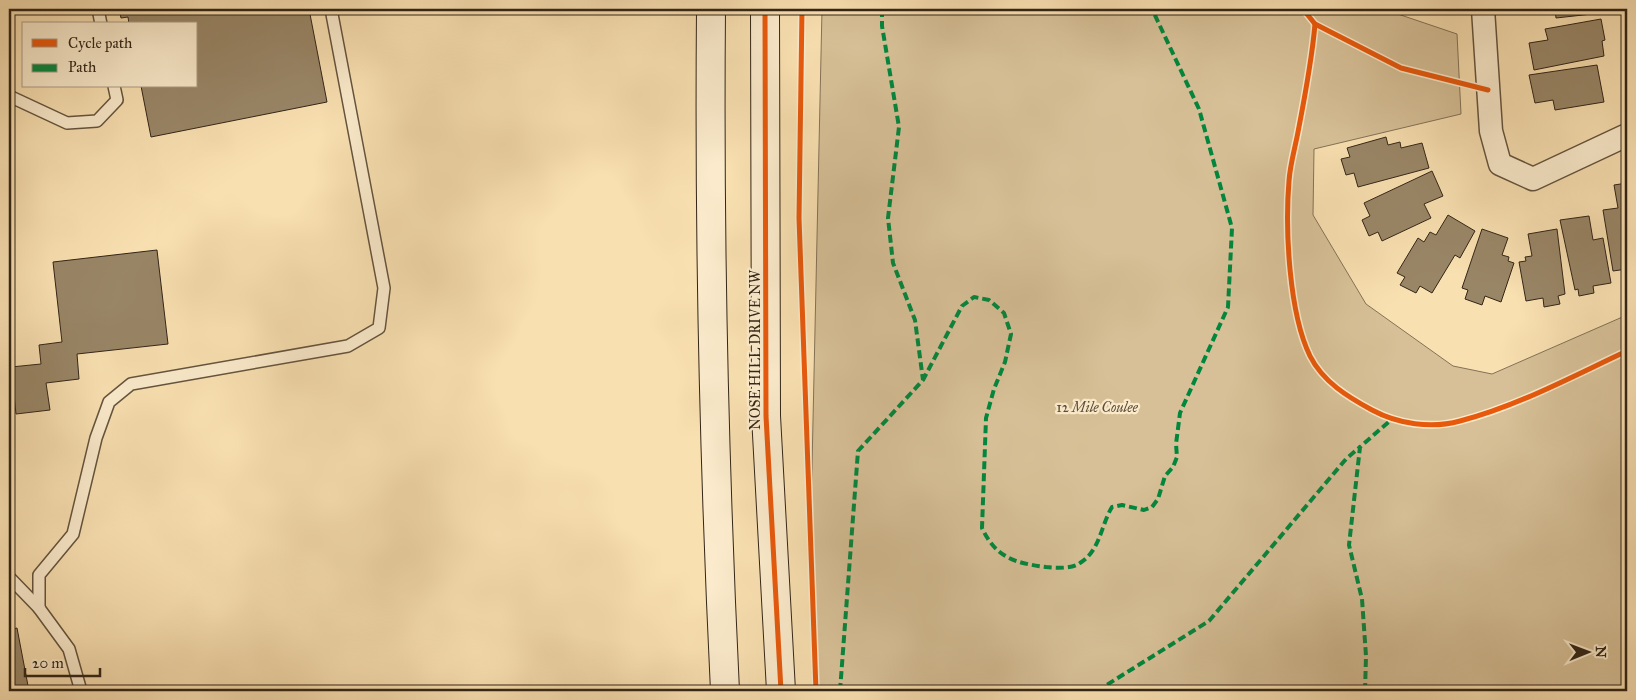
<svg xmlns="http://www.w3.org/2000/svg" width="1636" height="700" viewBox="0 0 1636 700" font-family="'IM FELL Great Primer',serif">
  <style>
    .green { fill: #d7c097; stroke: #847257 }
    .building { fill: #998667; stroke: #322517 }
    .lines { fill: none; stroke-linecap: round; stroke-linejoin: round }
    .lane-casing { stroke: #64543e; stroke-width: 14 }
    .street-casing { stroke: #64543e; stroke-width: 25 }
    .secondary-casing { stroke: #322517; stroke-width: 30 }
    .lane { stroke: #fbebcc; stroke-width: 11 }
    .street { stroke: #fbebcc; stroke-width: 22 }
    .secondary { stroke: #fbebcc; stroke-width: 28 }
    .quiet { stroke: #00873e; stroke-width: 4; stroke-dasharray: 8 4; stroke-linecap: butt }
    .cycleway-casing { stroke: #fbebcc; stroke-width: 8 }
    .cycleway { stroke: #e8590c; stroke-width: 5 }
    .labels { text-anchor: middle; stroke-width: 4.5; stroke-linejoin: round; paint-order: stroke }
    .street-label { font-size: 14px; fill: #322517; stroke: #fbebcc }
    .park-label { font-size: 14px; font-style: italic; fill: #5b4c37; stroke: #fbebcc }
  </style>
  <rect width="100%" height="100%" fill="#f9e0b1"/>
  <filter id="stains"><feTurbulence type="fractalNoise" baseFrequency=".004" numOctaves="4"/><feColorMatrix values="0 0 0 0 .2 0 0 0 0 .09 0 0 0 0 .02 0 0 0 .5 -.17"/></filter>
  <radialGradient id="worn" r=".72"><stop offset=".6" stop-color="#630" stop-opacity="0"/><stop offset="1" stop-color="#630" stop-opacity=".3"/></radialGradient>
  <path class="green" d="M822,9h561l74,25 4,80 -147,35 -1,66 53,89 87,62 39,8 135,-59v376h-808l-8,-178z"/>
  <g class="building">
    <path d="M119,9h190l18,93 -176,35 -10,-51h55v-62h-67l-1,-7 -7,1z"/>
    <path d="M1530,9h71v4l-45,5 -1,-9 -25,2z"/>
    <path d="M1601,19l4,21 -3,1 2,15 -70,14 -5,-27 19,-3 -3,-11z"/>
    <path d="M1597,65l7,37 -49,8 -2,-10 -18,3 -6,-28z"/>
    <path d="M1386,137l2,8 12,-3 1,6 21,-5 7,25 -71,19 -4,-14 -8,2 -5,-16 9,-2 -3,-9z"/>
    <path d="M1432,171l11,25 -19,8 7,14 -49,23 -4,-9 -9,4 -7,-16 8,-4 -6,-13z"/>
    <path d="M1627,183v86l-14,2 -10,-61 15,-2 -4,-23z"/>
    <path d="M1448,215l27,16 -15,27 -5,-3 -23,38 -12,-7 -4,7 -16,-8 5,-8 -8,-4 21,-35 6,4 6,-10 6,3z"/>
    <path d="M1589,216l4,24 10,-2 8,45 -18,3 1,7 -15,3 -1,-7 -3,1 -15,-70z"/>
    <path d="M1482,229l26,9 -6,17 7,2 -1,4 6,2 -13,39 -16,-6 -3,9 -17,-6 3,-9 -6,-2z"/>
    <path d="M1557,229l8,65 -7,2 2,8 -16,3 -1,-9 -17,3 -7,-39 7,-1 -1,-4 7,-1 -4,-22z"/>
    <path d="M157,250l11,94 -91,10 2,25 -33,4 4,27 -34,4 -5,-47 30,-3 -2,-19 23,-3 -9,-80z"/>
    <path d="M17,628l12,63h-20v-61z"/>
  </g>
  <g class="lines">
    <defs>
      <g id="lane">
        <path d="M98,9l3,15"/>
        <path d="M9,96l58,27 30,-2 20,-21 -3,-14"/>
        <path d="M9,577l30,31 30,41 12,42"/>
        <path d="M39,608v-33l34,-41 23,-96 13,-36 22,-18 217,-38 31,-18 5,-40 -53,-279"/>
      </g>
      <path id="street" d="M1483,9l8,122 9,33 33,15 94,-44"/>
      <g id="secondary">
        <path d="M711,9c-2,227 3,455 14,682"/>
        <path d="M765,9l1,407 15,275"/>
      </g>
    </defs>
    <use href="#lane" class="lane-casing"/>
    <use href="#street" class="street-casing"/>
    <use href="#secondary" class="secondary-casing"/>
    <use href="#lane" class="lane"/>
    <use href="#street" class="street"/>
    <use href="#secondary" class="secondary"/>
    <g class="quiet">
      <path d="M882,9v17l17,101 -11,91 5,45 22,57 8,60"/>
      <path d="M840,691l18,-240 65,-71 39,-74 12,-9 15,3 15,13 7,21 -6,28 -11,27 -8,29 -4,110c14,30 33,35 64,39 10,1 26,2 34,-4 20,-12 21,-38 32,-56l10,-2 22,5 8,-3 6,-8 7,-23 8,-9 4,-10 -1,-13 4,-31 48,-106 4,-79 -33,-119 -47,-100"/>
      <path d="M1097,691l112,-70 137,-162 14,-12"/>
      <path d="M1365,691l1,-35 -4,-57 -13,-54 11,-98 32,-28"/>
    </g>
    <defs>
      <g id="cycleway">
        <path d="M765,9l1,407 15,275"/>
        <path d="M802,9l-3,209 17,473"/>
        <path d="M1303,9l12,15c-3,36 -10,72 -17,108 -3,16 -8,33 -9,49 -4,48 0,132 21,175 13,26 38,41 62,54 26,14 59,19 88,11 58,-15 113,-45 167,-70"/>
        <path d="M1315,24l86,44 87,22"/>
      </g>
    </defs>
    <use href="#cycleway" class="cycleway-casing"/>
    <use href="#cycleway" class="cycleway"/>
  </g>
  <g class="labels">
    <g class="street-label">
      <text transform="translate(755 350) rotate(-90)" y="5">NOSE HILL DRIVE NW</text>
    </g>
    <g class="park-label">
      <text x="1097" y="412">12 Mile Coulee</text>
    </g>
  </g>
  <rect width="1636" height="700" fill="none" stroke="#f9e0b1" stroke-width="30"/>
  <rect x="10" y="10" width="1616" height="680" fill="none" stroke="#322517" stroke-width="2.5"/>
  <rect x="15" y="15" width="1606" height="670" fill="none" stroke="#322517"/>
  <rect x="22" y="22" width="175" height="65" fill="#fbebcc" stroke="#ab9c84"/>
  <rect x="32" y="39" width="25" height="8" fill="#e8590c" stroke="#ab9c84"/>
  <text x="68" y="48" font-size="15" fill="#322517">Cycle path</text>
  <rect x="32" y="64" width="25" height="8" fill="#00873e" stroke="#ab9c84"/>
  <text x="68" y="72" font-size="15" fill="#322517">Path</text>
  <g transform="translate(1588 652) rotate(89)" stroke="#fbebcc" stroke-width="4" paint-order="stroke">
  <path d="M0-4L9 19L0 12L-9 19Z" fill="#322517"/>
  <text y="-8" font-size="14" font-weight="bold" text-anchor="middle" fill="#322517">N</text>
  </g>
  <path d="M25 668v8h75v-8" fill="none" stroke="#322517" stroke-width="2.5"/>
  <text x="32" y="668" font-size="15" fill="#322517" stroke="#fbebcc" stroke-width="4" paint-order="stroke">20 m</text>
  <rect width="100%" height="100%" filter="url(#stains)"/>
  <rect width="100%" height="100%" fill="url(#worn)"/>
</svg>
